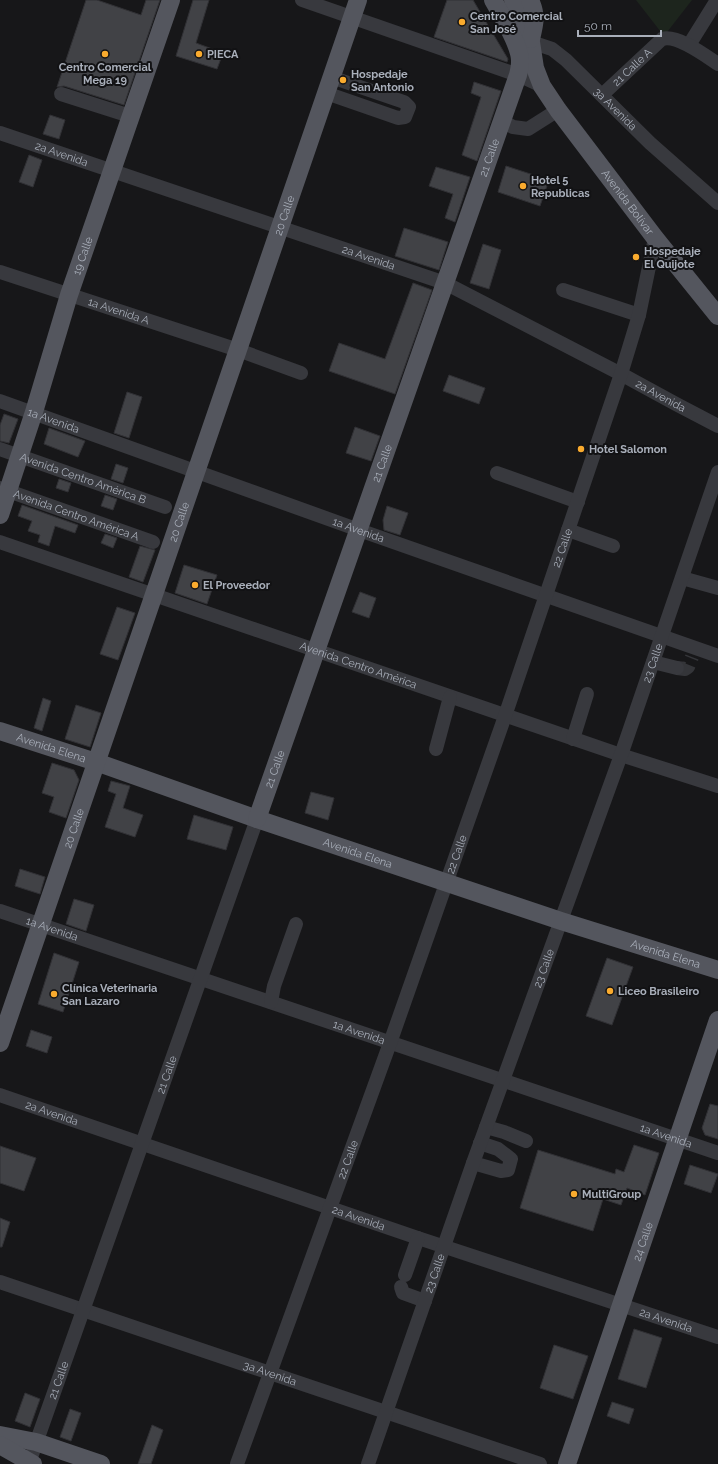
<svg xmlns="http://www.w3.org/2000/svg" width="718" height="1464" viewBox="0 0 718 1464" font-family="Raleway,sans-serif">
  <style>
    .green { fill: #1d251d }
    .building { fill: #414246; stroke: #313135 }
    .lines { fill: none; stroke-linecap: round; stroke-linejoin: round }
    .minor-tunnel { stroke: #343539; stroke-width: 14; stroke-dasharray: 14 7; stroke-linecap: butt }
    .minor { stroke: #38393e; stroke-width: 14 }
    .major { stroke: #54565e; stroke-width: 18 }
    .poi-dot { fill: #faab2e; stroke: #121214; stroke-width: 1.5 }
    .labels { text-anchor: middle; stroke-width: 4; stroke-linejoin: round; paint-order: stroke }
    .poi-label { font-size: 11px; font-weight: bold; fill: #a9afba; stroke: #121214; text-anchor: start }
    .street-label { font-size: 11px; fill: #a9afba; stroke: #121214 }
  </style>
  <rect width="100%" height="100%" fill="#171719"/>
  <path class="green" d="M636,0h56l-28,36z"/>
  <g class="building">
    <path d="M86,0h11l44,15 5,-15h14l-36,105 -60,-19 -7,1z"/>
    <path d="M193,0h16l-13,43 27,10 -6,16 -41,-13z"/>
    <path d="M447,0h26l35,59 -1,3 -73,-25z"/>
    <path d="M474,82l27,9 -24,70 -15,-6 19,-58 -10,-4z"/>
    <path d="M50,115l15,5 -6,19 -16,-5z"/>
    <path d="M29,155l13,5 -9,27 -14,-5z"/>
    <path d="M506,166l43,14 -9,26 -42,-14z"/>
    <path d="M436,167l34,10 -15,45 -10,-4 8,-24 -24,-8z"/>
    <path d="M404,228l44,14 -9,28 -44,-14z"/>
    <path d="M483,244l18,6 -12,39 -19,-6z"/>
    <path d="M413,283l19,7 -37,104 -66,-23 10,-28 46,16z"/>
    <path d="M449,375l36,13 -6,16 -36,-13z"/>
    <path d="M127,392l15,5 -13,41 -15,-5z"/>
    <path d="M4,414l14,5 -9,24 -9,-2v-16z"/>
    <path d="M355,427l25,9 -9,25 -25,-8z"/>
    <path d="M49,428l36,13 -7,16 -34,-13z"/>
    <path d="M116,464l12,4 -5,15 -12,-4z"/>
    <path d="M59,479l12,4 -3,9 -12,-4z"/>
    <path d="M105,495l12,4 -4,11 -12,-4z"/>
    <path d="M22,505l56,20 -3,8 -20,-7 -6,20 -11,-4 2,-7 -12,-4 4,-10 -14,-5z"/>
    <path d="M387,506l21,7 -8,22 -16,-5 -1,-10z"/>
    <path d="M105,534l12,4 -4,10 -12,-5z"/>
    <path d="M140,546l15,4 -12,32 -14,-5z"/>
    <path d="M184,565l33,10 -10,29 -32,-11z"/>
    <path d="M360,592l16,6 -7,20 -17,-6z"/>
    <path d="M117,607l18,6 -17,47 -18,-6z"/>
    <path d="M43,698l8,3 -9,30 -8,-3z"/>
    <path d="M76,705l25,8 -11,34 -25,-8z"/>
    <path d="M52,763l22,7 5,10 -13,38 -17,-6 5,-15 -12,-4z"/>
    <path d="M111,781l19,5 -7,22 20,7 -8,22 -30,-10 11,-33 -8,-3z"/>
    <path d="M311,792l23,6 -6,22 -23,-7z"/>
    <path d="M194,815l39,12 -7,23 -39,-11z"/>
    <path d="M20,869l25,8 -5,17 -25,-8z"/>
    <path d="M74,899l20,6 -8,26 -20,-7z"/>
    <path d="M54,953l25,9 -16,50 -25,-8z"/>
    <path d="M607,958l26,9 -21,58 -26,-9z"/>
    <path d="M31,1030l21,7 -5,16 -21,-7z"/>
    <path d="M710,1104l8,2v33l-13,-4 -3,-7z"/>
    <path d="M634,1145l25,8 -14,42 -18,-7 -6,17 -18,-6 -10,32 -73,-23 18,-58 77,24 1,-5 8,3z"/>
    <path d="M0,1146l36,12 -12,33 -24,-8z"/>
    <path d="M690,1165l28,9 -7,19 -27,-9z"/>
    <path d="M0,1218l10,4 -8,25h-2z"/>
    <path d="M634,1329l28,9 -16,50 -28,-9z"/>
    <path d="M554,1345l34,11 -15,43 -33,-11z"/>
    <path d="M25,1393l15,6 -10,28 -15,-6z"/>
    <path d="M612,1402l22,7 -5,15 -22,-8z"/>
    <path d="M70,1409l11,4 -10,28 -11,-4z"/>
    <path d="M152,1425l11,5 -12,34h-13z"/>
  </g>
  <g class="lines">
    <path class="minor-tunnel" d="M677,668l8,1 3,-2 4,-10"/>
    <g class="minor">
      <path d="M302,0l216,75 24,11"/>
      <path id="s1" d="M524,37l7,5 21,7 14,11 84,83 68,60"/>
      <path d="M689,45l28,-45"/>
      <path d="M326,93l72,25 7,-1 4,-10 -5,-5 -73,-25"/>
      <path d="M61,94l69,22"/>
      <path id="s2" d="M602,95l60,-56c15,-5 44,17 56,25"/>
      <path d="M502,121l11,6 15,2 30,-19"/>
      <path id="s3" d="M0,133l445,150 176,91 55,30 42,22"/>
      <path id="s4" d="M0,272l238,78 63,23"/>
      <path d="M563,290l76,25"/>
      <path id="s5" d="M0,401l359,129 359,126"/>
      <path id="s6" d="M0,449l165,58"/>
      <path d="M497,473l81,29"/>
      <path id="s7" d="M0,488l153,54"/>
      <path d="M568,530l45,16"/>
      <path id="s8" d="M0,542l621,213 97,31"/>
      <path d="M682,578l36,10"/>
      <path d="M653,662l24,6"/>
      <path d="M573,739l14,-45"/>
      <path d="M436,749l14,-52"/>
      <path id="s9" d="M0,911l718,242"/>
      <path d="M271,1002l3,-16 22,-62"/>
      <path id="s10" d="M0,1095l418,143 300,99"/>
      <path d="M486,1127l18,5 22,9"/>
      <path d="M473,1163l28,8 7,-1 3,-11 -13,-10 -18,-6"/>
      <path d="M405,1275l13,-37"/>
      <path id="s11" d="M0,1282l540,182"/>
      <path d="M401,1287l2,6 22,8"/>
      <path id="s12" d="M29,1463l228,-644"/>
      <path id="s13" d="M237,1464l153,-421 115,-327 116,-342 18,-59 16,-77"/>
      <path id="s14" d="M368,1464l105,-301 148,-408 97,-283"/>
    </g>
    <g class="major">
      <path id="s15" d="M513,0l9,15 9,27 4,26 7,18 16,24 97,128 63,78"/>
      <path d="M530,0c7,15 5,23 1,39"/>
      <path id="s16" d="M0,515l34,-103 35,-117 102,-295"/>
      <path id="s17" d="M0,731l96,31 161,57 304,102 157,49"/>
      <path id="s18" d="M257,819l261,-744c1,-4 2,-9 2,-13 1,-16 -19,-48 -27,-62"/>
      <path id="s19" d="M0,1043l358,-1043"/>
      <path d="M0,1435l36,7 65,22"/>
      <path d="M0,1445l33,19"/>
      <path id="s20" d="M567,1464l151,-444"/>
    </g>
  </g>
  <g class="poi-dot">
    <circle cx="462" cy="22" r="4"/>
    <circle cx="105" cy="54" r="4"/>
    <circle cx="199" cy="54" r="4"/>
    <circle cx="343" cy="80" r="4"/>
    <circle cx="523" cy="186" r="4"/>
    <circle cx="636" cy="257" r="4"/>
    <circle cx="581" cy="449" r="4"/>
    <circle cx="195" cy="585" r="4"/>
    <circle cx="610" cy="991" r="4"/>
    <circle cx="54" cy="994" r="4"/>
    <circle cx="574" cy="1194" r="4"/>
  </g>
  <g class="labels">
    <g class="poi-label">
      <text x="470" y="20">Centro Comercial<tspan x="470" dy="13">San José</tspan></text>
      <text x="207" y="58">PIECA</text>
      <text x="105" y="71" text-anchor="middle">Centro Comercial<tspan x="105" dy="13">Mega 19</tspan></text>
      <text x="351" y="78">Hospedaje<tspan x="351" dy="13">San Antonio</tspan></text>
      <text x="531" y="184">Hotel 5<tspan x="531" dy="13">Republicas</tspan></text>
      <text x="644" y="255">Hospedaje<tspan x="644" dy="13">El Quijote</tspan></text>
      <text x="589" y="453">Hotel Salomon</text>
      <text x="203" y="589">El Proveedor</text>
      <text x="62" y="992">Clínica Veterinaria<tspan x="62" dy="13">San Lazaro</tspan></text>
      <text x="618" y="995">Liceo Brasileiro</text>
      <text x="582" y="1198">MultiGroup</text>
    </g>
    <g class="street-label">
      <text dy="4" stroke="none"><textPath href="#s2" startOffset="41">21 Calle A</textPath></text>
      <text dy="4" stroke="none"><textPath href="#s1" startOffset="118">3a Avenida</textPath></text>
      <text dy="4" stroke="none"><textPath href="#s3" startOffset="65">2a Avenida</textPath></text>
      <text dy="4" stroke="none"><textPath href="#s18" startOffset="701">21 Calle</textPath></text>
      <text dy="4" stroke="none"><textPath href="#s15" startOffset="236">Avenida Bolívar</textPath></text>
      <text dy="4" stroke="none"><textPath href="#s19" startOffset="875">20 Calle</textPath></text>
      <text dy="4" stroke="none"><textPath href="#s16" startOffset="272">19 Calle</textPath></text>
      <text dy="4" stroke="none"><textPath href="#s3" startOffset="389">2a Avenida</textPath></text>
      <text dy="4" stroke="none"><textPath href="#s4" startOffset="125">1a Avenida A</textPath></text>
      <text dy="4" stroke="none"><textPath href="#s3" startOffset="713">2a Avenida</textPath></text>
      <text dy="4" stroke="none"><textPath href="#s5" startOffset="57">1a Avenida</textPath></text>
      <text dy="4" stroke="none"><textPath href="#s18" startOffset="377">21 Calle</textPath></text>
      <text dy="4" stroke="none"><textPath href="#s6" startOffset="88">Avenida Centro América B</textPath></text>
      <text dy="4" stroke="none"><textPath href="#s7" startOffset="81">Avenida Centro América A</textPath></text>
      <text dy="4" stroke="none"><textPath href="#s19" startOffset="551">20 Calle</textPath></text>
      <text dy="4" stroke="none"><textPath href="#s5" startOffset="381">1a Avenida</textPath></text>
      <text dy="4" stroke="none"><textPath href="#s13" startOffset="972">22 Calle</textPath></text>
      <text dy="4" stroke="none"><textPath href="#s14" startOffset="850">23 Calle</textPath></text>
      <text dy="4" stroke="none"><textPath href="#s8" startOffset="379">Avenida Centro América</textPath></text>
      <text dy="4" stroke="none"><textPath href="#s17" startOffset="54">Avenida Elena</textPath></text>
      <text dy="4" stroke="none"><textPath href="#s18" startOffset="53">21 Calle</textPath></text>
      <text dy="4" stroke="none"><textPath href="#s19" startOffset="227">20 Calle</textPath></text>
      <text dy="4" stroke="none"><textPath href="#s17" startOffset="378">Avenida Elena</textPath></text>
      <text dy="4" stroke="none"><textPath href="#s13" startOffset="648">22 Calle</textPath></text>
      <text dy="4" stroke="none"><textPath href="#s9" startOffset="55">1a Avenida</textPath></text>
      <text dy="4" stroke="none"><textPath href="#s17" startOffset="702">Avenida Elena</textPath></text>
      <text dy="4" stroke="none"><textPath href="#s14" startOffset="526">23 Calle</textPath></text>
      <text dy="4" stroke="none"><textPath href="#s9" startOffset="379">1a Avenida</textPath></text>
      <text dy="4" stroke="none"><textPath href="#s12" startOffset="412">21 Calle</textPath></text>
      <text dy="4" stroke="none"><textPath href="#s10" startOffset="55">2a Avenida</textPath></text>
      <text dy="4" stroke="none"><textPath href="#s9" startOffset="703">1a Avenida</textPath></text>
      <text dy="4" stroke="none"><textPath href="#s13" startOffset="324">22 Calle</textPath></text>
      <text dy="4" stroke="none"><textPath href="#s10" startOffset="379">2a Avenida</textPath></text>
      <text dy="4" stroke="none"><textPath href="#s20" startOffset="235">24 Calle</textPath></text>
      <text dy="4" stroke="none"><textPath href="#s14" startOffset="202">23 Calle</textPath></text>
      <text dy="4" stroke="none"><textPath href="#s10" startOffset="703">2a Avenida</textPath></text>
      <text dy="4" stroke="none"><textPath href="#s11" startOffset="285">3a Avenida</textPath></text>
      <text dy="4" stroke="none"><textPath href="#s12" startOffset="88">21 Calle</textPath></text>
    </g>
  </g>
  <path d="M578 30v6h83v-6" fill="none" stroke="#a9afba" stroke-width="2"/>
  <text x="584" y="30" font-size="12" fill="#a9afba" stroke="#121214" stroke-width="3" paint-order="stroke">50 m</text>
</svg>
